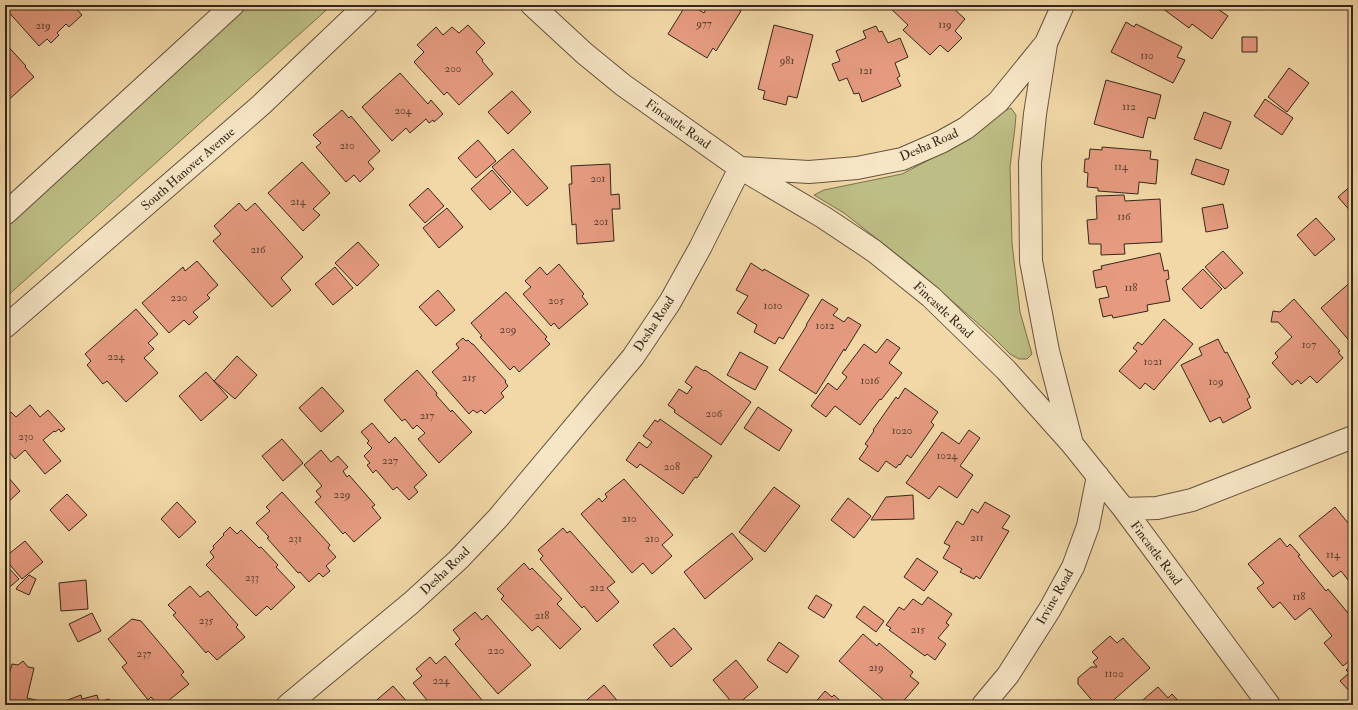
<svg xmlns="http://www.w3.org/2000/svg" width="1358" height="710" font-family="'IM FELL Double Pica',serif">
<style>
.green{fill:#bdbe85;stroke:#787250}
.building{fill:#e69b80;stroke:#34271b}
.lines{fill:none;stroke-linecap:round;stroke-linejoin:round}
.minor-casing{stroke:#64533e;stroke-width:24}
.minor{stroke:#f7e6c6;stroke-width:22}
.labels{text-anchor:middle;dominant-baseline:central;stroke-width:3.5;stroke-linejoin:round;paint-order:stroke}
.number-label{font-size:11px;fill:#604434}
.street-label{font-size:13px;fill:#34271b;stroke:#f7e6c6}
</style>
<rect width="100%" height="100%" fill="#f2d8a7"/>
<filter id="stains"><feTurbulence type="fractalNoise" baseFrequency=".005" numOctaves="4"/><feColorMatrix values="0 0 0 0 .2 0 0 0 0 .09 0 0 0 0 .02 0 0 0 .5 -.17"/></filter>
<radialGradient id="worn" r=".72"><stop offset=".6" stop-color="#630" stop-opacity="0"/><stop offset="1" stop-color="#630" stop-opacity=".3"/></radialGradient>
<path class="green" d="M244,5H332L5,298V219Z
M1011,108L1016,115L1015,127L1010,167L1012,243L1020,312L1032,354L1027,359H1019L1010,354L991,335L918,271L844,213L814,195L824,190L902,174L965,141L1004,111Z"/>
<path class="building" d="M5,5H73L82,15L69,27L66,24L57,33L59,35L51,43L47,39L39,46L5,8Z
M686,5H691L704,13L708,5H731L741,11L716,51L713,48L707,58L668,34Z
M887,5H950L965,19L955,31L962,38L948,52L940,45L930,55L903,30L908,25Z
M1158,5H1212L1228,16L1212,39L1192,24L1189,28Z
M1126,22L1134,27L1136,24L1182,47L1177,57L1185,60L1173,83L1111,52Z
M468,25L485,43L476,52L483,60L482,61L493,74L459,105L447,92L444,95L414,62L424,52L417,45L436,27L443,35L452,27L459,33Z
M774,25L813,35L797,98L788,96L786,105L763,99L765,91L758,89Z
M876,26L879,32L882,31L888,43L900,38L908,57L895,63L900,76L897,78L901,86L862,102L859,93L854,94L847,78L839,81L832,64L840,61L836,51L866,38L863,31Z
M1242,37H1257V52H1242Z
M5,43L26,66L25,67L34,77L5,103Z
M1289,68L1309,83L1287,112L1268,97Z
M400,73L428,104L431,100L443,114L434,122L433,120L429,123L426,119L410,133L406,128L392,141L362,107Z
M1106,80L1161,95L1155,119L1148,117L1143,138L1094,124Z
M512,91L531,112L508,134L488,112Z
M1265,99L1293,118L1282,135L1254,116Z
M342,110L349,118L351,116L380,151L368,162L374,169L360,182L354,175L346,182L316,147L321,143L313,135Z
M1204,112L1231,122L1221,149L1194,139Z
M478,140L496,161L476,178L458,158Z
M1102,147L1151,151L1150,159L1158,160L1156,184L1139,182L1138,194L1098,191V188L1087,187L1088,173L1084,172L1085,159H1089L1090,149L1102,150Z
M513,149L548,188L527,206L492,167Z
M1196,159L1229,170L1224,185L1191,174Z
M302,162L330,193L313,209L320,215L303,231L268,193Z
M610,164L611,195L619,194L620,209H612L614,241L577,244L576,224L572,225L569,184H572L571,166Z
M492,170L511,192L490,210L471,189Z
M1353,184V214L1338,197Z
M428,188L444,206L425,223L409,205Z
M1124,195L1125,201L1160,199L1162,242L1124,244L1125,254L1101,255V244H1089L1087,220L1097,219L1096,196Z
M239,203L246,211L255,203L303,257L281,278L291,290L272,307L213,241L221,234L214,226Z
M1223,204L1228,228L1206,232L1202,208Z
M447,208L463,227L439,248L423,228Z
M1316,218L1335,239L1315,256L1297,235Z
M358,242L379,265L357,286L335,263Z
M1223,251L1243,273L1225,289L1205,267Z
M1160,253L1164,271L1168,270L1169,279L1166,280L1170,301L1147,305L1148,311L1113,318L1112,315L1103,317L1099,299L1109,297L1106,286L1096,288L1093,271L1102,269L1101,266Z
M197,261L218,285L207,295L210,298L193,312L198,317L189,325L184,320L169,333L142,303L183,267L185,271Z
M751,263L763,271L764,269L809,295L783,339L779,337L775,344L754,332L757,325L737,313L748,296L736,290Z
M559,264L584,294L582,296L588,304L559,329L554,323L551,326L523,294L531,287L525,281L540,267L547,275Z
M335,267L353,288L333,305L315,284Z
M1203,269L1222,289L1201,309L1182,289Z
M1353,280V345L1321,308Z
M438,290L455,310L436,326L419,307Z
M506,292L547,337L545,339L550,344L519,372L514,366L510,370L480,337L482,336L471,323Z
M822,299L838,309L833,315L844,322L848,317L861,325L845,351L844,349L816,394L779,370L807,325H806Z
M1294,299L1340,351L1338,352L1343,358L1317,383L1310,376L1301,384L1298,380L1292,385L1272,363L1278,357L1275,353L1292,337L1278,322H1271L1273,311L1280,312Z
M136,309L158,334L148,343L154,349L144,358L158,373L126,402L107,381L103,384L87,365L91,361L85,354Z
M1164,319L1193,344L1154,390L1145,383L1140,389L1119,371L1137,351L1133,348L1138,342L1142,345Z
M463,338L466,341L468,340L472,344H473L506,381L505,382L508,386L501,393L504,397L485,414L481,410L477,413L473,410L469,414L432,372L459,348L456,344Z
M887,339L900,348L889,363L902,373L881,400L880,399L860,425L835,406L826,417L811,406L828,383L837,390L847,377L842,373L864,344L876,353Z
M1218,339L1225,353L1227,352L1250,397L1247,399L1251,408L1223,423L1220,417L1210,422L1181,365L1202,355L1199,348Z
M740,352L768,367L755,390L727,375Z
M237,356L257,375L235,399L214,381Z
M696,366L704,371L705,370L751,402L721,445L674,412L675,410L668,405L679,389L687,394L692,387L685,382Z
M417,370L437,393L436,395L451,412L452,410L472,432L439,463L418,439L425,433L417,425L413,429L405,419L402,421L384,400Z
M206,372L228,397L201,421L179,396Z
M322,387L344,411L321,432L299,408Z
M905,388L938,412L931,422L934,425L911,458L907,455L900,465L899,464L896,468L886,461L878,472L859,459L868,446L865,444L874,431L873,430L896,397L898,399Z
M30,405L40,417L48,410L65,429L61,432L59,429L55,432L54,431L43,440L61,461L45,474L25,450L15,459L5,447V417L11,412L16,417Z
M758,407L792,430L779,451L744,428Z
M660,419L712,456L697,478L695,477L683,494L640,464L637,468L626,460L639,442L647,448L652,442L643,436L655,420L658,422Z
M372,423L389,443L395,437L427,475L414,487L418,492L409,500L397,487L393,490L376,470L373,473L367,465L370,463L364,456L372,448L367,443L369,441L361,432Z
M969,430L980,438L960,466L973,475L957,498L939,486L929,499L906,483L942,432L959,444Z
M282,439L303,463L283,481L262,456Z
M321,450L331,462L338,456L348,467L343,471L347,477L349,475L375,505L372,507L381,518L354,542L345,532L343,534L315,502L321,497L316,491L322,486L304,465Z
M5,471L9,475L8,477L20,491L5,505Z
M624,479L673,535L662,545L672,556L652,574L643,563L632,573L581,514L599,498L602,502L607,497L605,494Z
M774,487L800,506L765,552L739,532Z
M282,492L330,545L328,548L336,557L326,566L330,571L323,577L319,573L309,582L300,572L298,573L267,538L269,537L256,523L270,511L266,507Z
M67,494L87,515L69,531L50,510Z
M913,495L914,519L871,520L886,497Z
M848,498L871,516L854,538L831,520Z
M177,502L196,522L179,538L161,519Z
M985,502L1010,516L1002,528L1009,531L980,579L976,576L974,579L960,572L962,569L943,558L950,546L944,543L957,521L963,525L972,509L978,513Z
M1335,507L1353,529V576L1348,580L1341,571L1333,577L1299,536Z
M230,527L237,534L241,530L259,548L261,547L278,565L276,567L295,587L271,610L267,606L256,616L206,565L214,557L210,552L214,548L213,546L224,535L223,534Z
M563,528L567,533L570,531L615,582L607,588L619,602L597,622L584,606L582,608L540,559L543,556L538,550Z
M732,533L753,559L705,599L684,572Z
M1280,538L1287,547L1290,544L1300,555L1298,556L1326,591L1328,589L1353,619V658L1343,666L1324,643L1332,636L1310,608L1295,620L1280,602L1273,608L1257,588L1264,583L1248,564Z
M25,541L43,562L22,579L5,559V557Z
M917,558L938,572L924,591L904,577Z
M524,563L530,570L532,568L562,599L557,604L581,629L560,649L538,626L532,631L501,599L504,596L497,589Z
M5,564L19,579L5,591Z
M29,575L36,579L29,595L16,589L18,586Z
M86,580L88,609L61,611L59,583Z
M190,586L200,597L208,591L238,625L236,627L245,637L217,660L208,651L206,653L173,615L176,613L168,605Z
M816,595L832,605L824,618L808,608Z
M928,597L952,614L946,623L949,625L938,638L946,644L935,660L927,654L925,656L889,630L891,628L886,625L899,607L904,610L913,599L922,605Z
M864,606L884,621L876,632L856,617Z
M475,612L482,620L487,615L531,665L498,694L455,644L460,639L453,630Z
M92,613L101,631L78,642L69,624Z
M132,619L141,621L184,672L181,675L189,684L163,705H158L151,697L148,700L122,667L127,663L108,639Z
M674,628L692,649L671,667L653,645Z
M863,634L877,646L879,643L913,672L910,676L919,683L900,705H893L887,700L886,702L839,661Z
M1110,636L1117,643L1123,638L1150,668L1108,705H1096L1078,684V678L1091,667H1097L1093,662L1098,658L1092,652Z
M779,642L799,656L787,673L767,660Z
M445,656L482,700L476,705H431L413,683L422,676L416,669L430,657L436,664Z
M736,660L758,687L737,705H734L713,680Z
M23,661L28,667L34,668L27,698L45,702L44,705H5V689L12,664L18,665Z
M1353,664V695L1340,681L1349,673L1346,670Z
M604,685L621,705H581Z
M393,686L410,705H371Z
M1158,687L1168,698L1172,694L1182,705H1137Z
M825,691L832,697L834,695L845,705H813Z
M81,695L82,699L97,695L99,702L109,699L111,705H61L60,703Z"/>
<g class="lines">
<defs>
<path id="minor" d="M532,5L584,53L623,85L740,168L823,217L874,251L931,297L1006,370L1072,444L1124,509L1269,705
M1046,44L1035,114L1030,163L1031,261L1048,351L1071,440
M5,214L233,5
M5,327L261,105L366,5
M1124,509L1157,508L1192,500L1353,437
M288,705L411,603L458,560L498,518L633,357L670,302L700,248L740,168L809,172L857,168L902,159L941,142L966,128L998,102L1046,43L1063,5
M983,705L1008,675L1050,609L1073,567L1088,526L1098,476"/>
</defs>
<use href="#minor" class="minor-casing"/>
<use href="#minor" class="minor"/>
</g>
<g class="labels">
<g class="number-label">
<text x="704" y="23">977</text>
<text x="945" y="24">119</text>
<text x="43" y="25">219</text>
<text x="1147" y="55">110</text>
<text x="787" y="60">981</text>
<text x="453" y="68">200</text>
<text x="866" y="70">121</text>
<text x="1129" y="106">112</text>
<text x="403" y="110">204</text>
<text x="347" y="145">210</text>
<text x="1121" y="166">114</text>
<text x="598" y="178">201</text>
<text x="298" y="201">214</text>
<text x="1124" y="216">116</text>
<text x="601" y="221">201</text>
<text x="258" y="249">216</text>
<text x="1131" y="287">118</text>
<text x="179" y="297">220</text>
<text x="556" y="300">205</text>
<text x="773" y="305">1010</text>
<text x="825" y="325">1012</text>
<text x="508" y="329">209</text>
<text x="1309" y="344">107</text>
<text x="116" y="356">224</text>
<text x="1153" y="361">1021</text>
<text x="469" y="377">215</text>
<text x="870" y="380">1016</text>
<text x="1216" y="381">109</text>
<text x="714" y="413">206</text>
<text x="427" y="415">217</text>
<text x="902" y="430">1020</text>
<text x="26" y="436">230</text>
<text x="947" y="455">1024</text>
<text x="390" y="460">227</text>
<text x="672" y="466">208</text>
<text x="342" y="494">229</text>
<text x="629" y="518">210</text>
<text x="977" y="537">211</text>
<text x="295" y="538">231</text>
<text x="652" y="538">210</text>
<text x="1333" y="554">114</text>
<text x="252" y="577">233</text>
<text x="597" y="587">212</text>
<text x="1299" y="596">118</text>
<text x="542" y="615">218</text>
<text x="206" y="620">235</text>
<text x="918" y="629">215</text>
<text x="496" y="650">220</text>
<text x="144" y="653">237</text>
<text x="876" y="667">219</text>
<text x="1114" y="673">1100</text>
<text x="441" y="680">224</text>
</g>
<g class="street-label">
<text transform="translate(678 124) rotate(35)">Fincastle Road</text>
<text transform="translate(929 145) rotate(-24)">Desha Road</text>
<text transform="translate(188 169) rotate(-41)">South Hanover Avenue</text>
<text transform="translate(943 310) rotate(43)">Fincastle Road</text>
<text transform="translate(654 324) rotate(-57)">Desha Road</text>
<text transform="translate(1156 553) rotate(53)">Fincastle Road</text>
<text transform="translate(445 571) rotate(-44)">Desha Road</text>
<text transform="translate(1055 597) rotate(-60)">Irvine Road</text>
</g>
</g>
<rect width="1358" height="710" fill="none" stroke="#f2d8a7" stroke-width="20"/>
<rect x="6" y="6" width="1346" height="698" fill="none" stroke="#34271b" stroke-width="2"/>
<rect x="10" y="10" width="1338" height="690" fill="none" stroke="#34271b"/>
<rect width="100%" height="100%" filter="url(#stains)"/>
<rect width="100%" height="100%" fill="url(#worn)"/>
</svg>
